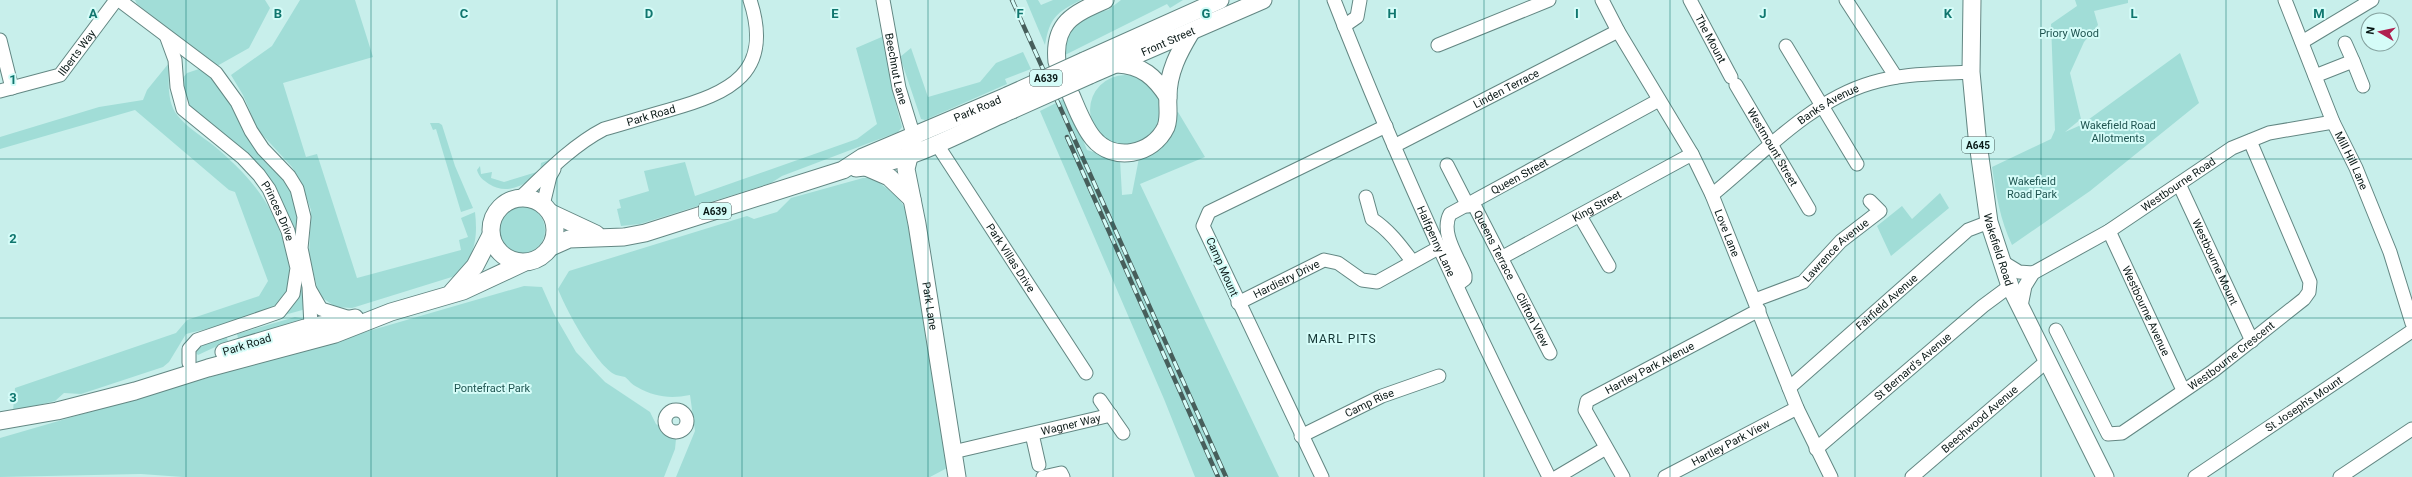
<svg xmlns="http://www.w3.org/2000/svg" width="2412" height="477" font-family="Roboto,sans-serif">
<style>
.green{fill:#a1ddd7}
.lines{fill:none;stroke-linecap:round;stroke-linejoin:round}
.minor-casing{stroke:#638783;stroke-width:15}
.major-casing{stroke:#638783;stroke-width:19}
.minor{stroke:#fff;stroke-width:13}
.major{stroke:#fff;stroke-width:17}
.rail-casing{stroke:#475e5b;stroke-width:4.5}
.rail{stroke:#d5fcf8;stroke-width:3;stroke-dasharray:9;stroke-linecap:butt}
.major-bridge-casing{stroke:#638783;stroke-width:19;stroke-linecap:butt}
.major-bridge{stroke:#fff;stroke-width:17}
.grid{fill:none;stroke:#0f766e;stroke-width:1;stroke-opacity:0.55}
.labels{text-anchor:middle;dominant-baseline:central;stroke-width:4;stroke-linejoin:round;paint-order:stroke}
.shield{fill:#d5fcf8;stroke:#475d5a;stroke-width:1}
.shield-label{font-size:10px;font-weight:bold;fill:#0a1917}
.park-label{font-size:11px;fill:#1f5450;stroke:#d5fcf8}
.street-label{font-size:11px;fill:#0a1917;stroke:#d5fcf8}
.neighbourhood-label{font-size:12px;letter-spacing:1px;fill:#113331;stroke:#d5fcf8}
.grid-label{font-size:13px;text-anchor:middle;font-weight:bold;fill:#0f766e;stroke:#d5fcf8;stroke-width:4;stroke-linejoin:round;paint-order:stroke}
</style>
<rect width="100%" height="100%" fill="#c8efeb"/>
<path class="green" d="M135,0H265L270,8L249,48L217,66L137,4Z
M300,0H355L373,57L283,83L306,157L317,154L357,278L461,250L459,240L468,237L461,218L475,212C478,238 475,258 455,276L352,308L336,307L321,297L318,291L309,255L311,210L301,182L292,167L258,130L243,95L231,75L272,46Z
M1026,0H1038L1041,5L1053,0H1081C1056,13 1050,17 1045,45Z
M1121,0H1183L1170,8L1167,4L1065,55V30L1089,14L1108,10Z
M2075,0H2128V3L2094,11L2098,25L2084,42L2070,73L2081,119L2065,132L2081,125L2180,53L2199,103L2090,191L2012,245C2000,220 1996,194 1992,167L2051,139L2055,130L2051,24L2077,6Z
M884,36L895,101L902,127L898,132L782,176L771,183L640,224L621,226L617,209L621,208L619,200L649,191L644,171L685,162L695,196L857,139L877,124L856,48Z
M911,48L928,97L980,82L996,63L1023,52L1031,69L1005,79L1007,84L925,120L921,119L900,57Z
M169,63C169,80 166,102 178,116C187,127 201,136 213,145C251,177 276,206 287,256C291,272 292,291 278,304C263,317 208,328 186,334L169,362L163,367L81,394L64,393L55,401L13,411L15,388L176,333L187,320L259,296L268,281L235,192L229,190L135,110L0,149V137L99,107L143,100L147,90Z
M199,69L211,75L294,195L298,211L296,238L274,187L187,109L181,80L187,73Z
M1090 110a35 35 0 1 1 70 0a35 35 0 1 1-70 0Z
M1066,98L1087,150L1120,160L1122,195L1132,194L1139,158L1173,114L1178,112L1205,157L1140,184L1279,477H1195L1164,399L1040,111Z
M430,123H439L442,125L455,166L473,208L461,212L436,129L433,130Z
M549,160L552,163C535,177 512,199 489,184C483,180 479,177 477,170L480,166L481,174L492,172L491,178L504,182L540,171L541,163Z
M863,178H873L898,197L905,208L949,467L930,477H676L695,431L690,395C670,399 655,397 637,387C632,385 629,380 625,377C622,376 619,376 616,375C597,367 565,308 558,289L569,271L747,216L754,219L777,212L791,198Z
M1940,193L1949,208L1891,256L1877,226L1902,206L1912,219Z
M497 230a24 24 0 1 1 48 0a24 24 0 1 1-48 0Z
M300,281H302L306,309L277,317Z
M524,286L542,287L554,314L576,352L605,382L650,412L656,424L676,439L675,449L664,477H183L141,474L0,477V438Z
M295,317L306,319V323L260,336L238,338L237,334Z
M226,336L228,341L198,355L196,353L200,345Z"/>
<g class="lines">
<defs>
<g id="minor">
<path d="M119,0L216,73L237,102L251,131L263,149L289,176L297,189L304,217L301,248L309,287L311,326L308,335"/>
<path id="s1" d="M883,0L899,88L914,137"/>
<path id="s2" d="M1334,0C1397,162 1471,321 1549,477"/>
<path id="s3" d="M1602,0L1618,31L1692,154L1712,195L1797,408L1831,477"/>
<path id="s4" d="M1690,0L1731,77"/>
<path d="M1846,0L1896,77"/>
<path id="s5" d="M2285,0L2333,122L2356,168L2390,252L2412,323"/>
<path d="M1344,26L1357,17L1360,0"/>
<path id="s6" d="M167,38L175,60L177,87L183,109L243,158L259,175L269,189L288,231L297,268L293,294L279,312L197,340L189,349V363"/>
<path d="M0,40L12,88"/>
<path d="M2302,42L2372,0"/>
<path d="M1438,45L1549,0"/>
<path d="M1786,46L1857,164"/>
<path d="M2353,61L2363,86"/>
<path d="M2315,76L2353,61L2345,43"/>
<path id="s7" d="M1736,85L1809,209"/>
<path id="s8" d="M0,91L60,75L116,0"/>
<path id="s9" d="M936,143L1086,373"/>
<path id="s10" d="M1394,146L1618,31"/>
<path d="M1447,165L1468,206"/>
<path id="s11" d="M2179,184L2252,341"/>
<path id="s12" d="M1712,195C1760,156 1810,101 1871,83C1902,73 1938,74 1971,72"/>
<path d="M1366,197L1372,219C1389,230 1400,245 1412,261"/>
<path id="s13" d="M520,198C546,173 573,145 604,129C626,123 647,116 669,110C730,93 774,73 750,0"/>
<path id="s14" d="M1473,203L1550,353"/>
<path d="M543,205L550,176L554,169"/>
<path d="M1580,216L1609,266"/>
<path id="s15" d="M2109,231L2183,390"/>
<path id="s16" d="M1501,258L1692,154"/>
<path d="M2001,261L2019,272L2033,273"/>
<path id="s17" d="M1457,285L1465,279V275C1458,257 1440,233 1450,214L1659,100"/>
<path d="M310,290L321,309L350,318"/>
<path id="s18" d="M1755,300L1803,282L1841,241L1880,211L1870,201"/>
<path id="s19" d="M1238,303L1324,260L1338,263L1362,280L1377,282L1440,247"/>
<path id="s20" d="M2021,306L2025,286L2033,273L2109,231L2232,148L2269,133L2333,122"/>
<path id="s21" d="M2056,330L2108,434L2122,433L2213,371L2304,299L2309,292L2310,282L2250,141"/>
<path id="s22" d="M1789,388L1968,230L1989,222"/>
<path d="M1100,400L1123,433"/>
<circle cx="676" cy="421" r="11"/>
<path d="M1032,434L1039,465"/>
<path id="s23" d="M1301,436L1382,396L1439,376"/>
<path id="s24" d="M1816,449L1983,306L2010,286"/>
<path id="s25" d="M953,452L1111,415"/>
<path d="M1043,477L1061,473L1063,477"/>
<path d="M1322,477L1203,226L1209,212L1386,126"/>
<path d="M1557,477L1606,448"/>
<path id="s26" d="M1623,477L1585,410L1587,401L1759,310"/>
<path id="s27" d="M1665,477L1797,408"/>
<path id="s28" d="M1912,477L2047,361"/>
<path id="s29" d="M2195,477L2412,331"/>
<path d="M2340,477L2412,429"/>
</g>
<g id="major">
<path id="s30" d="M1972,0L1971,72L1977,136L1989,222L2010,286L2105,477"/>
<path d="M1084,61L1220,0"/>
<path d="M1057,62C1053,23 1073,14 1105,0"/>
<path d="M1117,64C1142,65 1155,77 1168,97"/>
<path id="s31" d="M1090,75L1263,0"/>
<path d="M1071,95C1077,109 1083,126 1093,138C1113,163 1153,155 1166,127C1170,116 1167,107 1168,97C1168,72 1179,52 1191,32"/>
<path id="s32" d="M914,137L906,169L917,224L957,477"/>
<path d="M866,167L889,177L912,199"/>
<path d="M856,168C907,164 965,130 1012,110"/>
<circle cx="523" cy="230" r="32"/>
<path d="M551,213L596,234"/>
<path id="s33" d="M551,247L569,239L624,237L645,233L843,170L863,157L1007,96"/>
<path d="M452,292L475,266L491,235"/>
<path d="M224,352L305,328L355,318"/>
<path d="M0,421L57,411L135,391L208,368L335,334L391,312L463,291L523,263"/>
</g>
</defs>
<use href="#minor" class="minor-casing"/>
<use href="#major" class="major-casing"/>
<use href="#minor" class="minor"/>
<use href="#major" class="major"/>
<defs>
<path id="rail" d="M1012,0L1226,477
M1067,137L1218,477"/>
</defs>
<use href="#rail" class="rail-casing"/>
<use href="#rail" class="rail"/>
<defs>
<path id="major-bridge" d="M1007,96L1084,61
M1012,110L1090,75"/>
</defs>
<use href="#major-bridge" class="major-bridge-casing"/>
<use href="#major-bridge" class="major-bridge"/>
</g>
<path class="grid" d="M186,0V477M371,0V477M557,0V477M742,0V477M928,0V477M1113,0V477M1299,0V477M1484,0V477M1670,0V477M1855,0V477M2041,0V477M2226,0V477M0,159H2412M0,318H2412"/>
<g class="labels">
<g class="shield">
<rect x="1030" y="70" width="32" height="16" rx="3"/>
<rect x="1962" y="137" width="32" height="16" rx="3"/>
<rect x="699" y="203" width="32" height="16" rx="3"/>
</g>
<g class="shield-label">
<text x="1046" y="78">A639</text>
<text x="1978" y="145">A645</text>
<text x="715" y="211">A639</text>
</g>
<g class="park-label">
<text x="2069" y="33">Priory Wood</text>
<text x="2118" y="125">Wakefield Road<tspan x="2118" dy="13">Allotments</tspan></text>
<text x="2032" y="181">Wakefield<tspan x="2032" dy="13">Road Park</tspan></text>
<text x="492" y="388">Pontefract Park</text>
</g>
<g class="street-label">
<text stroke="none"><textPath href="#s4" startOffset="44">The Mount</textPath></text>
<text stroke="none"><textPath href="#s31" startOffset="85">Front Street</textPath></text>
<text stroke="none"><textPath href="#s8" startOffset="90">Ilberts Way</textPath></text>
<text stroke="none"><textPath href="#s1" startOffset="70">Beechnut Lane</textPath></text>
<text stroke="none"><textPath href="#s10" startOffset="126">Linden Terrace</textPath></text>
<text stroke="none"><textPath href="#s12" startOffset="148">Banks Avenue</textPath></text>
<text stroke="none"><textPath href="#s33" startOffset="452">Park Road</textPath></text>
<text stroke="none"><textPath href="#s13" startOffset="158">Park Road</textPath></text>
<text stroke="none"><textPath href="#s7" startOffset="72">Westmount Street</textPath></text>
<text stroke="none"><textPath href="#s5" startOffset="174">Mill Hill Lane</textPath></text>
<text stroke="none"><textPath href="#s17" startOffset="158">Queen Street</textPath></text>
<text stroke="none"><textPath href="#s20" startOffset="206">Westbourne Road</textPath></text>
<text stroke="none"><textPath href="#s16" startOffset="109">King Street</textPath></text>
<text stroke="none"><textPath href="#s6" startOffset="215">Princes Drive</textPath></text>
<text stroke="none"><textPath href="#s3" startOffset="265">Love Lane</textPath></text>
<text stroke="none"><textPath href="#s2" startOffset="262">Halfpenny Lane</textPath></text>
<text stroke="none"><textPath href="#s14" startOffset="47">Queens Terrace</textPath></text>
<text stroke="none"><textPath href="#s30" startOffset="252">Wakefield Road</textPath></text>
<text stroke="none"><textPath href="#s18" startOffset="97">Lawrence Avenue</textPath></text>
<text stroke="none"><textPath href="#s9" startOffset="137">Park Villas Drive</textPath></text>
<text stroke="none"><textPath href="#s11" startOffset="86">Westbourne Mount</textPath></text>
<text transform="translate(1222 267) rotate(66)">Camp Mount</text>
<text stroke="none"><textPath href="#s19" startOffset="54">Hardistry Drive</textPath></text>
<text stroke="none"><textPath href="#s22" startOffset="130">Fairfield Avenue</textPath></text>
<text stroke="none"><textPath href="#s32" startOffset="172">Park Lane</textPath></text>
<text stroke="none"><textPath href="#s15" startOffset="88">Westbourne Avenue</textPath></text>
<text stroke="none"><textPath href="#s14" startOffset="131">Clifton View</textPath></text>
<text transform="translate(247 345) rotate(-17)">Park Road</text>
<text stroke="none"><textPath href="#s21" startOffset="264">Westbourne Crescent</textPath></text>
<text stroke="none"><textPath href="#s24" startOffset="127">St Bernard's Avenue</textPath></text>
<text stroke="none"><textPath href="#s26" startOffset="157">Hartley Park Avenue</textPath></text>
<text stroke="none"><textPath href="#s23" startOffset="76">Camp Rise</textPath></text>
<text stroke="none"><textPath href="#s29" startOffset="131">St Joseph's Mount</textPath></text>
<text stroke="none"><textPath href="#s28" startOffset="89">Beechwood Avenue</textPath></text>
<text stroke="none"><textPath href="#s25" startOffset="121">Wagner Way</textPath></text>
<text stroke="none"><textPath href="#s27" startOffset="74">Hartley Park View</textPath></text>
</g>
<g class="neighbourhood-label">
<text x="1342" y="339">MARL PITS</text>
</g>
</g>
<g class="grid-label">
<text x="93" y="18">A</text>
<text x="278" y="18">B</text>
<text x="464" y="18">C</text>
<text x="649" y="18">D</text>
<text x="835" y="18">E</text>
<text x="1020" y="18">F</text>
<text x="1206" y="18">G</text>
<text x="1392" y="18">H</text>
<text x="1577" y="18">I</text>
<text x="1763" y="18">J</text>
<text x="1948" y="18">K</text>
<text x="2134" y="18">L</text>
<text x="2319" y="18">M</text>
<text x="13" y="84">1</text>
<text x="13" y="243">2</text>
<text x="13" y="402">3</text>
</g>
<g transform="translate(2380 32) rotate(279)"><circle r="19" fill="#d5fcf8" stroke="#84a19e"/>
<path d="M0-3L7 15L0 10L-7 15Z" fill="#b01e4e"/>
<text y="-6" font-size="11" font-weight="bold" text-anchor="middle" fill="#0a1917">N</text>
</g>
</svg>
